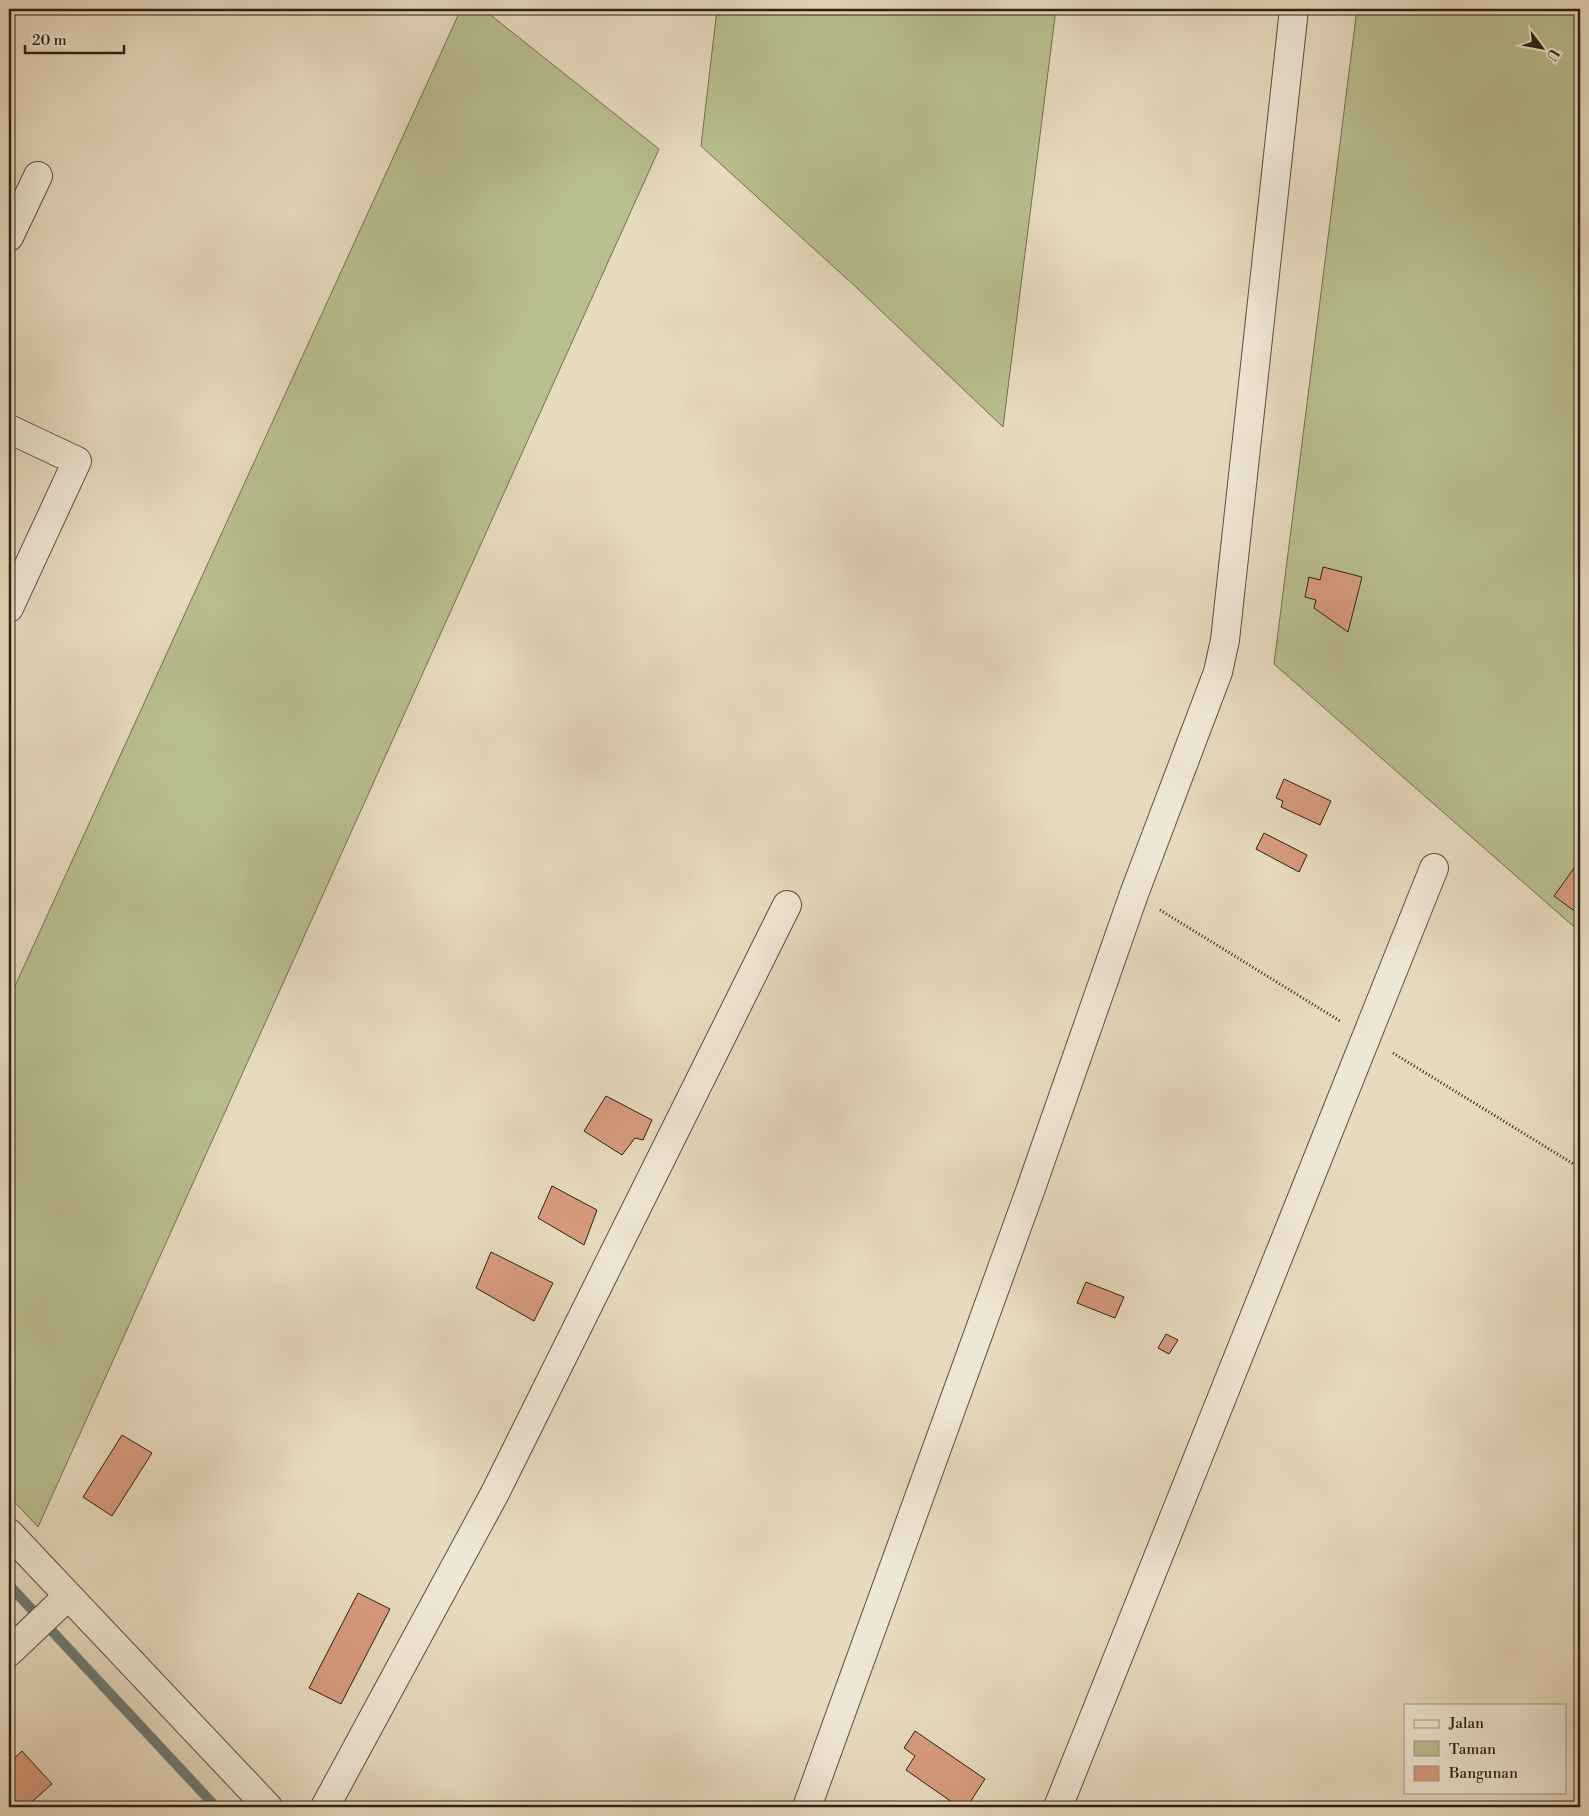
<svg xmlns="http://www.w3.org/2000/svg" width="1589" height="1816" font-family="'Libre Bodoni',serif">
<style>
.green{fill:#b9be8f;stroke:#736f52}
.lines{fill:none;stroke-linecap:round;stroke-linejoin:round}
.stream{stroke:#6d7c76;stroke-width:10}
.building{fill:#d79b7c;stroke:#2d2015}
.minor-casing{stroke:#5c4e3f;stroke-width:30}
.path{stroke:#2d2015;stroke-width:3;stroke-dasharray:1 2.5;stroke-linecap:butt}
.minor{stroke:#efe7d5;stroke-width:28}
</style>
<rect width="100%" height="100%" fill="#e7dabe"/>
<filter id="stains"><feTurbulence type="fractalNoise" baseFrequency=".004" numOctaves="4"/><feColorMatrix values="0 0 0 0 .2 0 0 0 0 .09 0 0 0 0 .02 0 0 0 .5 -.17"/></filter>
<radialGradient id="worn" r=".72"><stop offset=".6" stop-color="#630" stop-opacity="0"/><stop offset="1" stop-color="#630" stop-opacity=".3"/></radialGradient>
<path class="green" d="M461,9H483L659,149L38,1527L9,1496V999Z
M717,9H1056L1003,427L857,288L701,146Z
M1357,9H1580V932L1274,664Z"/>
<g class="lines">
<path class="stream" d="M9,1585L216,1807"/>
</g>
<path class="building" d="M1323,567L1362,577L1348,632L1314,608L1316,600L1305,597L1309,577L1320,580Z
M1284,779L1331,801L1320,825L1281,807L1283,801L1276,798Z
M1264,833L1307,855L1299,872L1256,849Z
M1577,864L1580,866V915L1554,896Z
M606,1096L652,1120L643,1140L635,1138L622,1155L584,1131Z
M552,1186L597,1210L584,1245L538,1218Z
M491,1252L553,1283L534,1321L476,1288Z
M1086,1282L1124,1297L1115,1318L1077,1303Z
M1166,1334L1178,1340L1169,1354L1158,1348Z
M122,1435L152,1453L112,1516L83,1497Z
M358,1593L390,1609L341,1704L309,1688Z
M915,1731L985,1779L967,1807H959L906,1770L915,1756L904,1748Z
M22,1751L52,1784L26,1807H9V1763Z"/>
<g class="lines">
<defs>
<path id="minor" d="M9,237L38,176
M9,429L77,461L9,608
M9,1533L268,1807
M9,1652L68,1596
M325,1807L495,1493L787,905
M807,1807L1030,1191L1134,894L1218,672L1225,640L1294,9
M1058,1807L1434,868"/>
</defs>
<use href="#minor" class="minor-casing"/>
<path class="path" d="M1160,910L1340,1021
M1393,1053L1580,1168"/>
<use href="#minor" class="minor"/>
</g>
<rect width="1589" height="1816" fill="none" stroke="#e7dabe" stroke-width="30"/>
<rect x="10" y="10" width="1569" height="1796" fill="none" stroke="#2d2015" stroke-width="2.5"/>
<rect x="15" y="15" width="1559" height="1786" fill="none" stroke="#2d2015"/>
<rect x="1404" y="1704" width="162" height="90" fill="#efe7d5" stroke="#a19788"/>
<rect x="1414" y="1720" width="25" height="8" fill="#efe7d5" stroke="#a19788"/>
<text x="1449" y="1728" font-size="15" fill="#2d2015">Jalan</text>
<rect x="1414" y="1741" width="25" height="15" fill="#b9be8f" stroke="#a19788"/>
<text x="1449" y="1754" font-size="15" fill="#2d2015">Taman</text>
<rect x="1414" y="1766" width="25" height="15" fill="#d79b7c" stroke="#a19788"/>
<text x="1449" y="1778" font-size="15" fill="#2d2015">Bangunan</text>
<g transform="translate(1542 48) rotate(122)" stroke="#efe7d5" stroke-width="4" paint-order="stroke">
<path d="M0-4L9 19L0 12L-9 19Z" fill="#2d2015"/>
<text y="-8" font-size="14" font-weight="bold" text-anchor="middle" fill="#2d2015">U</text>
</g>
<path d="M25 45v8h99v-8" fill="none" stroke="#2d2015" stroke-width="2.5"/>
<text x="32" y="45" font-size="15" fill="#2d2015" stroke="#efe7d5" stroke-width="4" paint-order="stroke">20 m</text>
<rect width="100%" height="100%" filter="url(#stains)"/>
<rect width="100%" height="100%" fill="url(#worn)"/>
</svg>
